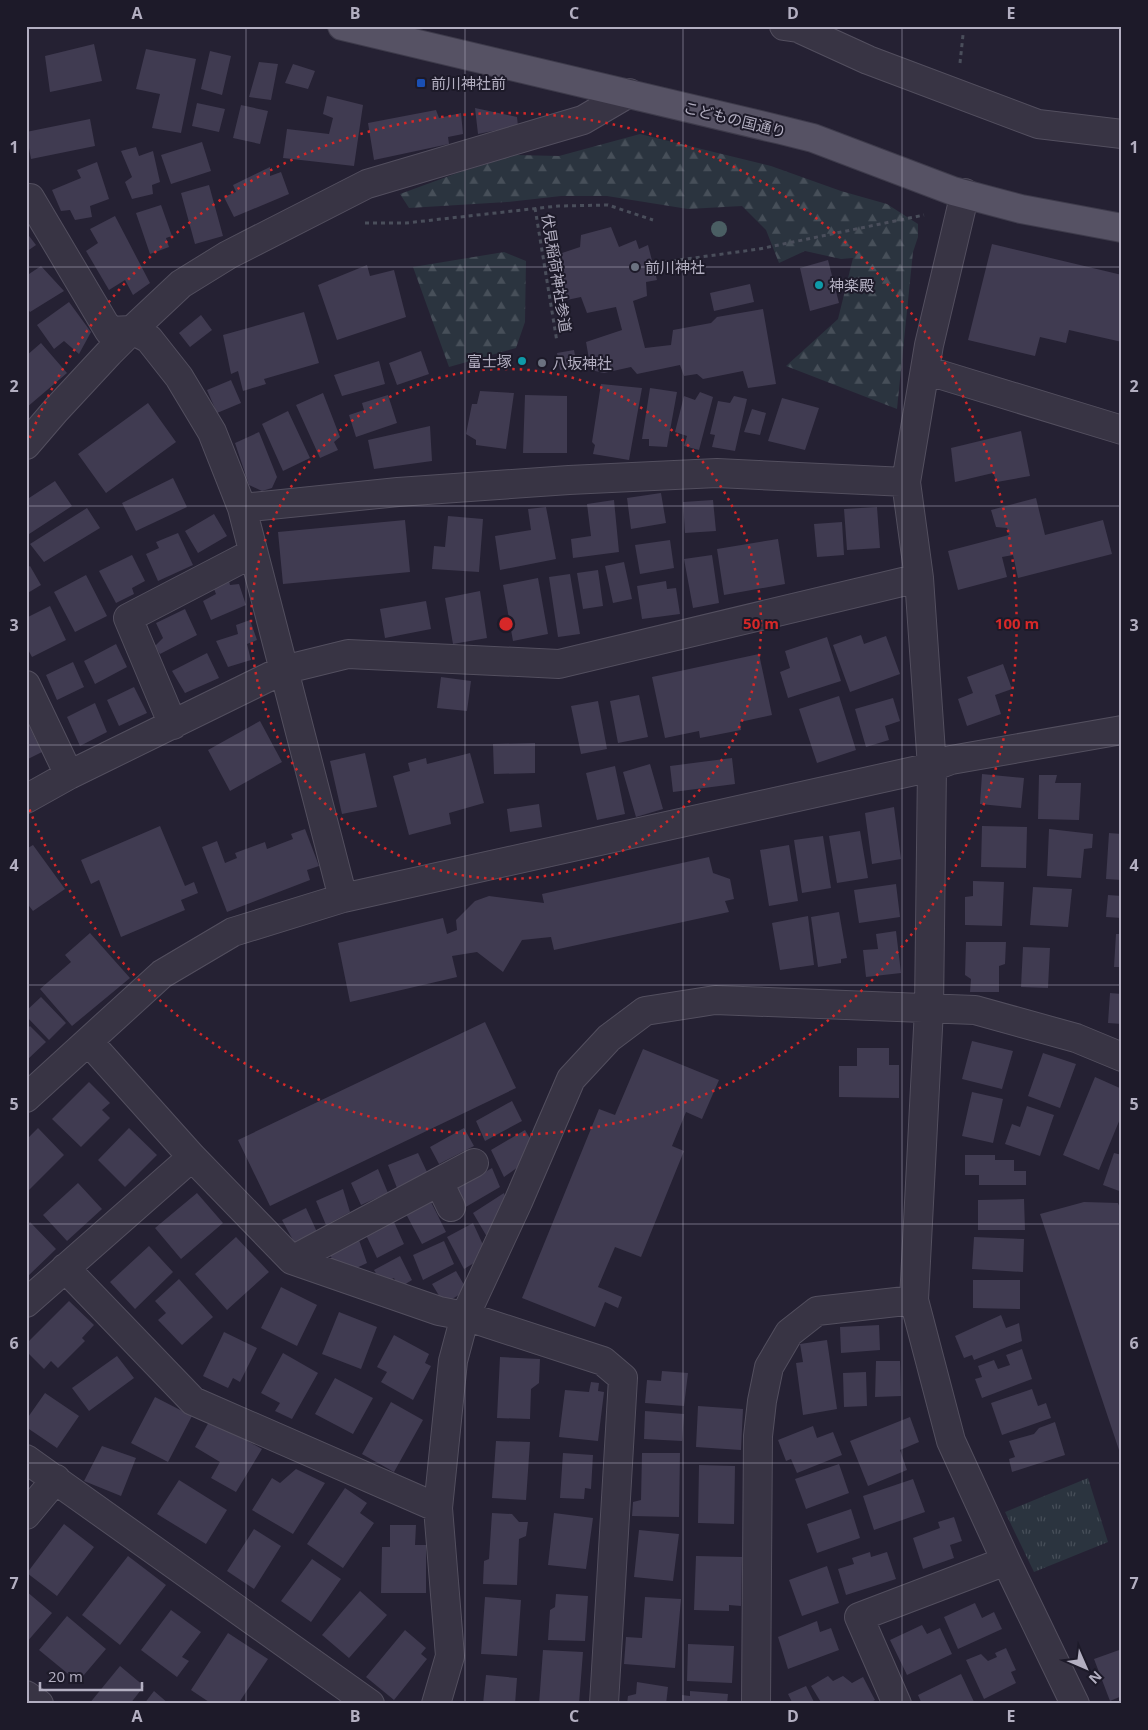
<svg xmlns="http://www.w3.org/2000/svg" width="1148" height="1730" font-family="'Open Sans','Noto Sans JP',sans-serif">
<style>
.forest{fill:url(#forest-firs)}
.park{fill:url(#park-tufts)}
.building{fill:#403b51}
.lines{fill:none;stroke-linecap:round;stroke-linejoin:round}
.minor-casing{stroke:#534f5f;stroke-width:30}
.major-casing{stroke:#3e3b4b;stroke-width:30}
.path{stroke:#4a4e5b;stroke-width:3;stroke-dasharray:4 4;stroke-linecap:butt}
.minor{stroke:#383444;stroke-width:28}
.major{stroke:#565264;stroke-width:28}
.tree{fill:#4a5e63}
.grid{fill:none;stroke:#b3afc1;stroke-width:1;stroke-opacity:0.55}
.ring{fill:none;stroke:#d62828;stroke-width:2.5;stroke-dasharray:2.5 5}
.transit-dot{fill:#1a4fb4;stroke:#1d1a29;stroke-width:2}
.worship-dot{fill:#6b7280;stroke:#1d1a29;stroke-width:2}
.culture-dot{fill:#0f9aa8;stroke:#1d1a29;stroke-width:2}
.labels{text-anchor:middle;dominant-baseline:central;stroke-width:4;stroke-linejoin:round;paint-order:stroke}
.poi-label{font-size:15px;fill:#b3afc1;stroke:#1d1a29;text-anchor:start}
.street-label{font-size:15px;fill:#b3afc1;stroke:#1d1a29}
.centre{fill:#d62828;stroke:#1d1a29;stroke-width:2.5}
.ring-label{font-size:15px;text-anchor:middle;font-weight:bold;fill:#d62828;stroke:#1d1a29;stroke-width:4;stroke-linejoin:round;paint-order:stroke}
.neatline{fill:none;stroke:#b3afc1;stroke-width:2}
.grid-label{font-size:16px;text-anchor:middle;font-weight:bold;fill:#b3afc1}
</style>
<defs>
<pattern id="forest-firs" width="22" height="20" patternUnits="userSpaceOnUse" patternTransform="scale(1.25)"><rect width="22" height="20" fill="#2b343f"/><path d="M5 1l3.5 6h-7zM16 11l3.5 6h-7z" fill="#474f59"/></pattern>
<pattern id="park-tufts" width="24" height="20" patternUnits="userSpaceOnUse" patternTransform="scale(1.25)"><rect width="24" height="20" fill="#2b343f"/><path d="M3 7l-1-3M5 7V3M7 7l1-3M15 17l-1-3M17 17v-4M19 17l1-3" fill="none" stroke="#474f59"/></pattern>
</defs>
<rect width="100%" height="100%" fill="#252133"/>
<path class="forest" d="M640,134L771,166L841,191L887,204L918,224V237L913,252L897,409L786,366L838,319L853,258L841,259L805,251L779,263L766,230L742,206L688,209L607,196H561L507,202L409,208L400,194L457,173L516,155L559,156Z
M504,252L526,261L525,322L516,348L449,367L413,267Z"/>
<path class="park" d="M1088,1478L1108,1542L1034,1572L1005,1512Z"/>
<path class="building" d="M94,44L102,81L50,92L45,56Z
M146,49L196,59L181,133L152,128L160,94L136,89Z
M210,51L231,56L222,95L201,89Z
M259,62L278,64L271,100L249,97Z
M293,64L315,71L308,89L285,83Z
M327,96L363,105L354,166L283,158L287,129L329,134L333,118L323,114Z
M197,103L225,109L219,132L192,126Z
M241,105L268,111L260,144L233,138Z
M475,108L517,117L518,126L478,134Z
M436,110L439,118L461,113L463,134L448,137L449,144L374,160L368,123Z
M90,119L95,146L31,159L26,132Z
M202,142L211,171L171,184L161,155Z
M136,147L139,156L153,151L160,182L152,185L153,194L132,199L125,182L132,177L121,151Z
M97,162L109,199L90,206L92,217L75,220L70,210L61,211L52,190L81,178L77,170Z
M270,167V176L281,172L289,194L234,217L224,197L236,192L233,185Z
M209,185L223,236L195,244L181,193Z
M161,205L172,236L166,238L169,247L150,254L136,213Z
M115,216L150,283L133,295L125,280L109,290L86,251L98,243L90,229Z
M611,227L619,247L636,240L639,249L648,245L657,280L646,282L647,296L633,301L645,348L671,345L673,330L711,323L717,317L763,309L776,384L748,388L743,371L703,379L697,374L684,376L680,365L637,374L631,367L604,373L591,370L586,342L622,330L616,307L587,313L581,297L562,301L556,255L580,247L581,235Z
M26,232L36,245L26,252Z
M992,244L1122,275V342L1069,330L1066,343L1040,337L1035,356L968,340Z
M828,260L839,303L810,311L800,268Z
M367,265L370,276L394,270L406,317L337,340L318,285Z
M41,266L64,291L30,312L26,307V276Z
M750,284L754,302L714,311L710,293Z
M69,302L91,332L79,354L64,341L54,349L37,325Z
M304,312L319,363L264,379L266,384L243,391L238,371L231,374L223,335Z
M201,315L212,330L190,347L179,333Z
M41,343L67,373L26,408V356Z
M574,350L577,367L560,370L557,353Z
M421,351L429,374L397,385L389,363Z
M379,361L385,384L342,396L334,375Z
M231,380L241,403L217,413L207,390Z
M601,384L642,388L629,460L593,454L595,445L592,442Z
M650,388L677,392L667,447L649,446V439H642Z
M480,391L514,393L506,449L476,445V440L466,434L472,404H477Z
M700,392L713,397L699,450L684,446L687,436L675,432L684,396L695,400Z
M323,393L340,437L334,442L338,450L320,458L296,405Z
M388,395L397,423L356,437L349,415L364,410L362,403Z
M525,395L567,396V453H523Z
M734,396L747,399L735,451L712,447L715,435L710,434L718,401L730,403Z
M782,398L819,408L805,450L768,441Z
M148,403L176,442L106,493L78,454Z
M752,409L766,413L760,435L744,432Z
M288,411L310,458L283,471L262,424Z
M430,426L432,461L374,469L368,440Z
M1021,431L1030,476L997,482L993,473L955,482L951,448Z
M259,432L277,477L272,488L262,491L249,485L235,443Z
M173,478L187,507L136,531L122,503Z
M55,481L72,506L26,536V500Z
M661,493L666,523L631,529L627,498Z
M1036,498L1045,535L1103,520L1112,554L1018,578L1013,555L1002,557L1007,577L958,590L948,551L1009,535L1007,528L996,527L991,510Z
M614,500L619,552L573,558L571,539L591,536L587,504Z
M713,500L716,531L685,533L683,502Z
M546,507L556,559L500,570L495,536L531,530L528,509Z
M877,507L880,548L847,550L844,509Z
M87,508L100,528L44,562L30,544Z
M214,514L227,536L198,553L185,531Z
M448,516L483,519L479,572L432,569L434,546L445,547Z
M405,520L410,572L283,584L278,532Z
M842,522L844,555L817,557L814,524Z
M178,533L193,565L158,581L146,554L159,548L156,542Z
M778,539L785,584L724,595L717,549Z
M670,540L674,568L640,574L635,545Z
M132,555L145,581L132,588L134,594L116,603L99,571Z
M712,555L719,603L693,608L684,559Z
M624,562L632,599L613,603L605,566Z
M30,566L41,585L26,594V568Z
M598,570L603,606L583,609L577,573Z
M570,574L580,634L558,637L549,577Z
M86,575L107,616L75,632L54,592Z
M538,578L548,634L513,641L503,585Z
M229,581L230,585L239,584L246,605L211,620L203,601L216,594L214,589Z
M666,581L667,589L676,588L680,614L642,619L637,586Z
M480,591L487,638L453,644L445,598Z
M426,601L431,629L385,638L380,609Z
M50,606L66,640L32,657L26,646V618Z
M185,609L197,635L160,654L155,646L163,638L156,623Z
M250,620L257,640L247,644L251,660L228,667L216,641L238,634L236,625Z
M861,635L864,644L886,636L900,674L850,692L833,645Z
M827,637L841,681L788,698L780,672L790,668L785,651Z
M116,644L127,667L95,684L84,661Z
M207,653L219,678L185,693L172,671Z
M759,654L772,715L740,722L741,730L700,738L699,731L665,738L652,677Z
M73,662L84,687L57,700L46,675Z
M1003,664L1012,689L995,695L1001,714L967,726L958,699L973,693L967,677Z
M441,677L471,681L467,711L437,708Z
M134,687L147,713L119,726L107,700Z
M639,695L648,737L618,743L610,701Z
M839,696L856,750L817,763L799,709Z
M893,698L900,721L885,726L889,740L866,747L855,709Z
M598,701L607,749L581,754L571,706Z
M95,703L107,732L80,746L67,717Z
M26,720L42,752L26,760Z
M260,721L282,762L230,791L208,750Z
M535,743V773L494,774L493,744Z
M365,753L377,807L342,814L330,761Z
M470,753L484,803L449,813L451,824L409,835L393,776L410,771L408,763L426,758L427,764Z
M732,758L735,784L673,792L670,766Z
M650,764L663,809L636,817L623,772Z
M615,766L625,814L597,820L586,773Z
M982,774L1024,778L1021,808L980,804Z
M1039,775H1057L1055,783H1081L1079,820L1038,819Z
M539,804L542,827L510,832L507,809Z
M894,807L901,859L872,864L865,813Z
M160,826L185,886L194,882L198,893L181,900L185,910L121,937L99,880L91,884L81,860Z
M982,826L1027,827L1026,868L981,867Z
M305,829L319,866L307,870L310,880L227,912L202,847L217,841L225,863L237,858L235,853L265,842L267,849L293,839L291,834Z
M1049,829L1093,834L1092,848L1084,849L1081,878L1047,876Z
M860,831L868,878L837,883L829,836Z
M1109,833L1122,834V880L1106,879Z
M823,836L831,888L802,893L794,840Z
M33,845L65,889L33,911L26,902V849Z
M789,845L798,901L769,906L760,850Z
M709,857L713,873L730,879L734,899L725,901L729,912L554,950L551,937L522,940L503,972L477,952L452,956L457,977L350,1002L338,943L443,918L447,934L457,930L456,920L475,901L489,896L544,903L542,894Z
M973,881L1004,882L1002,926L965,925V897L973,896Z
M896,884L900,917L859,923L854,890Z
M1033,887L1072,889L1068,927L1030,925Z
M1108,895L1122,896V918L1106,917Z
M839,912L847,958L841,959V963L818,967L811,917Z
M808,916L814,965L780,970L772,923Z
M896,931L901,973L866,977L863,950L878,949L876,934Z
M90,933L130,978L72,1026L40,989L71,962L65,955Z
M1116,934H1122V967H1114Z
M966,942H1006L1005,964L999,966V992H970L971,979L965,975Z
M1023,947L1050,948L1048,988L1021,987Z
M1110,993L1122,994V1024L1108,1023Z
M41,997L66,1023L49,1040L26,1016V1011Z
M485,1022L516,1088L270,1206L238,1140Z
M30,1026L46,1042L27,1060L26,1030Z
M972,1041L1013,1051L1002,1089L962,1079Z
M857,1048H889V1065H899V1098L839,1097V1066H857Z
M643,1049L719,1080L702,1119L686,1112L672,1146L684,1151L641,1257L615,1247L598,1287L622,1297L618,1308L605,1302L595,1327L522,1298L599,1109L615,1115Z
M1043,1053L1076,1064L1060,1108L1028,1096Z
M1095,1077L1122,1089V1114L1099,1170L1063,1155Z
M89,1082L110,1103L102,1110L110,1118L81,1147L52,1119Z
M972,1092L1003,1099L993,1143L962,1136Z
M512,1101L522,1121L485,1141L476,1121Z
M1027,1106L1054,1115L1040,1156L1005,1144L1012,1124L1020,1127Z
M38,1128L64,1155L26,1193V1140Z
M129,1128L157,1155L125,1187L98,1160Z
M464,1128L474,1146L439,1164L430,1147Z
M525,1130L534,1145L518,1167L504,1177L491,1150Z
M418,1153L427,1172L397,1188L388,1165Z
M1114,1153L1122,1155V1192L1103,1185Z
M965,1155H995V1160H1014V1171H1026V1185H979V1175H965Z
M492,1168L500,1187L464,1208L455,1189Z
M378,1169L388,1193L361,1205L351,1183Z
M78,1183L102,1209L67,1241L43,1215Z
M343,1189L350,1212L326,1225L316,1201Z
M197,1193L223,1223L181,1259L155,1228Z
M504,1193L508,1206L490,1242L473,1213Z
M1024,1199L1025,1230H978V1200Z
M431,1202L446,1232L422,1244L406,1214Z
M1084,1202L1118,1203L1122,1213L1121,1456L1040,1214Z
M306,1208L317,1232L294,1242L282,1220Z
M30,1222L56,1249L26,1278V1225Z
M394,1222L404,1244L377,1258L366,1235Z
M473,1223L484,1247L479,1260L464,1269L447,1237Z
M236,1237L269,1272L227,1310L195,1274Z
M974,1237L1024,1239L1023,1272L972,1269Z
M359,1240L367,1263L348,1272L337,1268L330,1255Z
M444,1241L454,1264L423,1280L413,1255Z
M149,1246L173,1272L135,1309L110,1282Z
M400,1256L412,1280L399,1288L394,1278L382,1284L374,1270Z
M456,1271L467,1290L444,1304L432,1284Z
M179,1279L213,1317L182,1345L158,1320L166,1313L155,1301Z
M973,1280H1020V1309L973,1308Z
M281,1287L317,1305L297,1346L261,1328Z
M69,1301L94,1325L82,1338L85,1341L58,1368L51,1361L44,1369L26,1351V1344Z
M339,1312L377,1327L361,1369L322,1354Z
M1001,1315L1006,1328L1019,1323L1022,1341L974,1360L972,1355L964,1358L955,1336Z
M879,1325L880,1350L841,1353L840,1327Z
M224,1332L257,1348L240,1382L233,1378L228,1388L203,1376Z
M394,1335L429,1354L425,1363L431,1366L413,1400L381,1382L387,1372L377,1367Z
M827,1340L837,1409L803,1415L796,1363L803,1362L800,1344Z
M1022,1349L1032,1379L982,1398L975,1379L982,1377L978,1366L994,1360L998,1369L1010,1365L1006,1355Z
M283,1353L318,1373L292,1419L275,1411L280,1403L261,1393Z
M117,1356L134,1378L89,1411L72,1388Z
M500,1357L540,1359L539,1383L531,1389L530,1419L497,1418Z
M876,1361H900L901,1396L875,1397Z
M662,1371L688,1373L684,1406L645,1403L647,1380L661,1381Z
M866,1372L867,1406L844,1407L843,1373Z
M335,1378L373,1398L353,1434L315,1414Z
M591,1382L599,1383L598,1391L604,1392L598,1441L559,1437L565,1390L589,1392Z
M1032,1389L1038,1406L1046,1403L1051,1418L1002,1435L991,1403Z
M45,1393L79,1416L57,1448L26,1427V1420Z
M155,1397L192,1416L168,1462L131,1443Z
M391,1402L423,1420L394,1472L362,1454Z
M698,1406L743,1409L741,1450L696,1447Z
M645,1411L684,1414L682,1441L644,1439Z
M910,1417L919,1442L900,1450L907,1470L868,1486L850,1441Z
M210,1420L262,1449L236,1492L211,1478L220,1462L195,1447Z
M1055,1422L1065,1455L1012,1472L1009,1459L1015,1457L1009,1441L1034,1434L1039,1428Z
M813,1426L817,1438L833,1432L842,1455L797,1473L791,1459L786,1461L778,1440Z
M496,1441L530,1442L526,1500L492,1498Z
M102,1446L136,1458L121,1496L84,1481Z
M563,1453L593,1455L591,1489L585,1488L584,1499L560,1498Z
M642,1453H680L679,1517L632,1516L633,1502L641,1500Z
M839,1464L849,1493L806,1509L795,1479Z
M699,1465L735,1466L734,1524L698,1523Z
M296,1469L325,1483L293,1534L252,1510L272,1478L280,1483Z
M913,1479L925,1512L874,1530L863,1496Z
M179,1480L227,1510L206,1544L157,1514Z
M345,1488L367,1503L360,1513L374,1523L343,1568L307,1544Z
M851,1509L860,1538L817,1553L807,1524Z
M492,1513L512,1514L519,1522H528L526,1536L519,1539L517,1585L483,1584L484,1561L489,1559Z
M554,1513L593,1518L586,1569L548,1565Z
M954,1517L962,1541L950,1545L954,1558L923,1569L913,1538L940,1528L938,1522Z
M64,1524L94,1547L57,1596L27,1573Z
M390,1525H416L415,1545H426V1593H381L382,1547H390Z
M254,1529L281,1546L254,1589L227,1571Z
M639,1530L679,1534L673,1581L634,1577Z
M870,1552L871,1557L887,1552L896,1579L846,1595L838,1569L854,1564L852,1558Z
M128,1556L166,1585L120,1645L82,1615Z
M696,1556L742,1557L741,1606L729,1605V1611L694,1610Z
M312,1559L341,1579L311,1622L281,1601Z
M827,1566L839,1603L802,1616L789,1580Z
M26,1591L52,1613L26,1643Z
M360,1591L387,1615L349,1658L322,1635Z
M556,1594L588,1596L585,1641L548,1640L550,1610L555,1607Z
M485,1597L521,1600L517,1656L481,1654Z
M645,1597L681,1599L675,1668L624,1664L626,1637L642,1638Z
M975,1603L982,1618L994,1612L1002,1629L958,1649L944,1617Z
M171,1610L201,1632L182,1657L189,1661L177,1677L141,1650Z
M67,1616L106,1649L78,1682L39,1650Z
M817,1621L820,1632L831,1628L839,1650L788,1669L778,1637Z
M922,1625L927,1634L940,1628L952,1654L907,1675L890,1640Z
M405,1630L426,1648L421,1654L427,1659L394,1700L366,1677Z
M228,1633L268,1659L238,1704H212L191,1690Z
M688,1644L734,1646L732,1683L687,1681Z
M1006,1648L1016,1670L1011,1672L1016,1683L984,1699L966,1660L981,1654L988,1661L997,1657L995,1653Z
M1122,1649V1696L1110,1701L1094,1659Z
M543,1650L583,1652L579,1704H539Z
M120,1666L144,1686L130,1704H89Z
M961,1674L975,1704H922L918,1695Z
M486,1675L517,1678L515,1704H483Z
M828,1676L833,1681L843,1676L852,1683L863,1677L875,1700L868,1704H822L811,1686Z
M637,1682L668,1687L666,1704H627L628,1696L636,1694Z
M806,1686L815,1704H793L788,1694Z
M154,1691L169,1704H144Z
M690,1691L728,1694L727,1704H682V1695L690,1696Z"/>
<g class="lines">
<defs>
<path id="minor" d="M784,26L798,28L868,60L1038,124L1122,134
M965,193L929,345L906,482L919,578L932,767L929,1009L914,1300L951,1441L1006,1561L1075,1704
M26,200L30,198L109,331L132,330L149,339L179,377L212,432L242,508L343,898
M925,370L1122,430
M26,445L56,410L109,353L132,330L181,284L228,255L367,184L583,120L629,93
M242,508L398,492L569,480L717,473L906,482
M26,685L69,775
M173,725L128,618L253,553
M26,799L69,775L283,670L348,654L559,664L919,578
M89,1042L192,1157L292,1260L439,1311L465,1316L603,1361L623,1378L604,1704
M26,1098L162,974L233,932L343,898L932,767L951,760L1122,730
M439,1182L451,1207
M292,1260L474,1163
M65,1268L193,1401L438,1508
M26,1303L192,1157
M26,1459L370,1704
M26,1515L56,1479
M26,1695L39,1704
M436,1704L450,1656L438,1508L453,1361L465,1316L518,1202L571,1079L609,1038L645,1011L715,1000L975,1010L1076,1038L1122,1057
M756,1704L758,1436L762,1401L769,1367L789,1333L817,1311L914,1300
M897,1704L859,1617L1006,1561"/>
<path id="major" d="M342,26L781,130L813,138L953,191L1021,209L1122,228"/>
</defs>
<use href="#minor" class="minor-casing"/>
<use href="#major" class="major-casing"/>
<path class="path" d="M960,63L963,35
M535,208L557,342
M365,223H406L558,206L608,205L653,220
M664,262L759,249L924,215"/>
<use href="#minor" class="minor"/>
<use href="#major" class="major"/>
</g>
<circle class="tree" cx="719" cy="229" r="8"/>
<path class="grid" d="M246,26V1704M465,26V1704M683,26V1704M902,26V1704M26,267H1122M26,506H1122M26,745H1122M26,985H1122M26,1224H1122M26,1463H1122"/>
<g class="ring">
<circle cx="506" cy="624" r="255"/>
<path d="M27 445A511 511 0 1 1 27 803"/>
</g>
<rect class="transit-dot" x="416" y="78" width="10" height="10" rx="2.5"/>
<g class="worship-dot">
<circle cx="635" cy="267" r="5"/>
<circle cx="542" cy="363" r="5"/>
</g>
<g class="culture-dot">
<circle cx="819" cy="285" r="5"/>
<circle cx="522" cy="361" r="5"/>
</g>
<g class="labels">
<g class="poi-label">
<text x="431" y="83">前川神社前</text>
<text x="645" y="267">前川神社</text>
<text x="829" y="285">神楽殿</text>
<text x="512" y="361" text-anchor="end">富士塚</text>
<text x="552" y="363">八坂神社</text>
</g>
<g class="street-label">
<text transform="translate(735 119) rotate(14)">こどもの国通り</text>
<text transform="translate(557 273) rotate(81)">伏見稲荷神社参道</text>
</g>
</g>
<circle cx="506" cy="624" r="8" class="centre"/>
<g class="ring-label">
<text x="761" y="629">50 m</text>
<text x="1017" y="629">100 m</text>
</g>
<rect width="1148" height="1730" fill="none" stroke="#1d1a29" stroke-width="55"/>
<g transform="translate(1086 1668) rotate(135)" stroke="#1d1a29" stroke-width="4" paint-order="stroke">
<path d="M0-4L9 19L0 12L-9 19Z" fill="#b3afc1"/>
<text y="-8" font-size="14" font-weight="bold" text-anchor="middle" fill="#b3afc1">N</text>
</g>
<path d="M40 1682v8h102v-8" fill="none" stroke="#b3afc1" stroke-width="2.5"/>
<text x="48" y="1682" font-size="15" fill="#b3afc1" stroke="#1d1a29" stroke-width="4" paint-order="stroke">20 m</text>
<rect x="28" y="28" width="1092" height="1674" class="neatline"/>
<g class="grid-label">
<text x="137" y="19">A</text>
<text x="355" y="19">B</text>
<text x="574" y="19">C</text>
<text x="793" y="19">D</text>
<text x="1011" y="19">E</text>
<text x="14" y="153">1</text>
<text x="1134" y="153">1</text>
<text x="14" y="392">2</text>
<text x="1134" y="392">2</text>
<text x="14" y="631">3</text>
<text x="1134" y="631">3</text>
<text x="14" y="871">4</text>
<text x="1134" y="871">4</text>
<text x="14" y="1110">5</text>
<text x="1134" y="1110">5</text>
<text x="14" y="1349">6</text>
<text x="1134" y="1349">6</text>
<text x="14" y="1589">7</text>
<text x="1134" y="1589">7</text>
<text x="137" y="1722">A</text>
<text x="355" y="1722">B</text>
<text x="574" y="1722">C</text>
<text x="793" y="1722">D</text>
<text x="1011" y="1722">E</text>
</g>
</svg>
